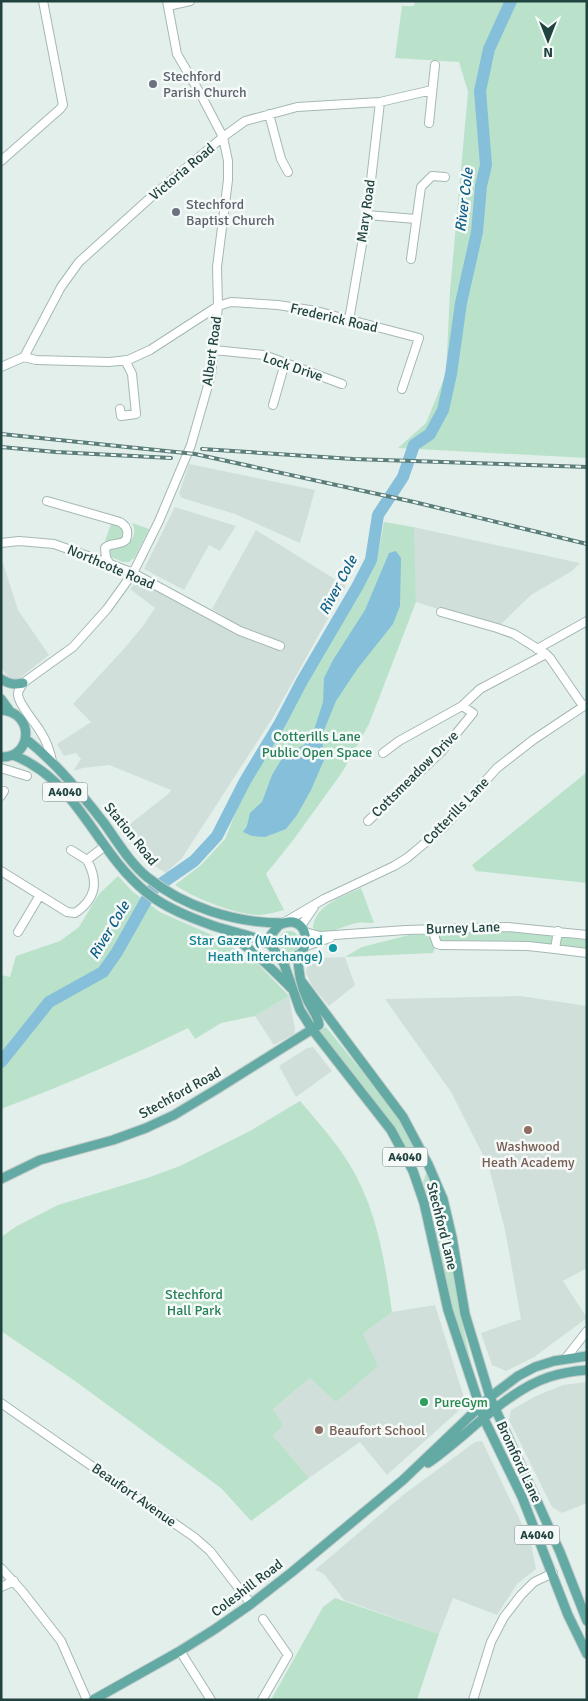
<svg xmlns="http://www.w3.org/2000/svg" width="588" height="1701" font-family="Signika,sans-serif">
<style>
.built{fill:#d1dfdb}
.green{fill:#bae2cb}
.water{fill:#85bfda}
.lines{fill:none;stroke-linecap:round;stroke-linejoin:round}
.river{stroke:#85bfda;stroke-width:12}
.minor-casing{stroke:#a5b8b4;stroke-width:10}
.major-casing{stroke:#c1cac9;stroke-width:11}
.minor{stroke:#fff;stroke-width:8}
.major{stroke:#62aaa3;stroke-width:9}
.rail-casing{stroke:#5b7e7a;stroke-width:4}
.rail{stroke:#f5faf8;stroke-width:2;stroke-dasharray:5.5;stroke-linecap:butt}
.worship-dot{fill:#6b7280;stroke:#f5faf8;stroke-width:2}
.culture-dot{fill:#0f9aa8;stroke:#f5faf8;stroke-width:2}
.education-dot{fill:#8d6e63;stroke:#f5faf8;stroke-width:2}
.leisure-dot{fill:#2e9e5b;stroke:#f5faf8;stroke-width:2}
.labels{text-anchor:middle;dominant-baseline:central;stroke-width:5;stroke-linejoin:round;paint-order:stroke}
.shield{fill:#f5faf8;stroke:#607a76;stroke-width:1}
.shield-label{font-size:12px;font-weight:bold;fill:#20433f}
.worship-label{font-size:14px;fill:#5b616d;stroke:#f5faf8;text-anchor:start}
.street-label{font-size:14px;fill:#20433f;stroke:#f5faf8}
.park-label{font-size:14px;fill:#257f57;stroke:#f5faf8}
.culture-label{font-size:14px;fill:#0d838f;stroke:#f5faf8;text-anchor:end}
.education-label{font-size:14px;fill:#785e54;stroke:#f5faf8}
.leisure-label{font-size:14px;fill:#27864d;stroke:#f5faf8;text-anchor:start}
.water-label{font-size:15px;font-style:italic;fill:#126087;stroke:#f5faf8}
</style>
<rect width="100%" height="100%" fill="#e3efeb"/>
<path class="built" d="M189,464L315,490L300,543L235,514L182,498L179,494Z
M175,507L236,526L220,551L209,545L184,590L144,569Z
M413,527L580,563L572,571L531,595L497,628L416,602Z
M256,530L346,586L272,719L182,858L166,873L148,862L120,832L168,794L171,790L109,765L83,768L73,771L81,759L76,753L64,756L57,744L91,722L73,704L122,651L143,626L155,608L130,589L137,581L239,636L244,629L212,609Z
M1,557L18,610L49,655L16,681L11,680L1,668Z
M345,957L355,985L329,1006L312,986L306,973L308,961L318,958Z
M289,996L295,1029L294,1034L274,1045L255,1016Z
M521,996L587,1006V1268L563,1281L587,1318L534,1357L506,1371L492,1365L481,1333L521,1319L505,1230L489,1167L451,1092L385,999Z
M313,1047L332,1071L296,1097L279,1066L307,1048Z
M435,1305L466,1404L387,1475L360,1442L309,1478L273,1435V1409L310,1378L336,1401L363,1334L392,1312Z
M587,1382V1503L562,1513L552,1507L509,1420L511,1410L536,1396L563,1385Z
M482,1441L531,1543L536,1569L517,1584L497,1615L453,1598L439,1634L344,1600L324,1574L315,1570L403,1495L475,1442Z"/>
<path class="green" d="M415,1H587V458L398,448L426,423L446,374L450,291L468,92L459,62L395,58L402,6H414Z
M384,522L413,527L414,528L416,602L369,724L343,771L294,839L266,874L284,910C277,912 268,914 261,915C236,915 196,899 175,885L201,865L225,839L243,794L257,767L290,716L318,661L364,582L379,549Z
M132,523L149,529L135,557L129,562H123L111,557L109,552L112,548C126,546 140,539 132,523Z
M111,524L119,525L125,530L123,538L119,540L105,541Z
M587,772V883L476,871L472,865Z
M118,876L133,892L160,912L214,936L256,962L289,996L255,1016L221,1023L195,1039L188,1028C127,1058 65,1085 1,1109V975L10,977L16,956L60,941L79,927L99,894Z
M361,888L374,923C368,923 362,922 357,923C344,925 325,938 313,928C314,905 344,896 361,888Z
M466,931L521,932L587,940V949L542,943H447L437,940L433,953L345,957L362,947L409,935Z
M278 942a11 11 0 1 1 22 0a11 11 0 1 1-22 0Z
M326,1027L400,1118L419,1152L410,1157L320,1031Z
M300,1101C318,1122 336,1142 350,1165C377,1210 385,1261 392,1312L363,1334L378,1366L336,1402L310,1378L273,1409L283,1425L273,1435L309,1478L251,1521L221,1488L75,1381L1,1331V1237L17,1226L58,1205L147,1178L180,1166L250,1131Z
M426,1174H428C445,1207 448,1244 454,1279C459,1307 465,1335 471,1363L468,1364L453,1315L445,1280L436,1234L423,1182Z
M335,1598L439,1634L417,1700H271L323,1607Z"/>
<path class="water" d="M396,551L401,558L400,606L393,624L358,668L336,701L322,735L324,760L311,790L297,815L286,829L265,837L252,836L243,832L247,826L250,813L262,802L272,775L283,757L304,745L314,730L323,702L324,678L333,660L365,610L389,553Z"/>
<g class="lines">
<path class="river" d="M1,1062L49,1002L103,972L117,952L152,890L194,861L217,836L245,781L280,723L302,681L357,587L371,560L378,515L403,477L414,445L430,434L443,410L451,374L461,303L477,232L481,186L486,165L480,91L489,49L511,1"/>
<defs>
<path id="minor" d="M168,6L190,1
M269,114L281,159L288,172
M429,123L435,65
M1,161L60,109L63,105L43,1
M367,215L416,219
M411,259L421,187L432,176L445,177
M349,320L367,215L380,102
M214,350L264,355L342,384
M24,357L36,360L109,362L128,360L150,350L218,306L231,302L278,305L316,311L419,338L402,389
M1,367L24,357L61,287L79,262L150,198L223,137L245,121L297,107L380,102L432,90
M273,405L285,363
M120,409L121,416L136,414L132,374L125,360
M47,501L120,522C127,526 129,531 126,540C120,546 110,542 105,548L106,558L110,564
M1,543L19,541L54,544L110,564L133,573L240,631L280,646
M441,612L497,628L514,634L546,654L550,658L583,706
M537,649L587,621
M383,753L399,741L462,706L480,689L546,654
M52,761C50,751 46,740 40,731C35,722 17,703 18,693C19,689 22,686 23,683L73,647L107,609L133,573L159,521L191,445L211,375L218,306L217,267L228,180V161L223,137L201,95L177,54L167,1
M1,768L27,776
M1,796L4,791
M368,821L442,751L473,713L462,706
M71,850L87,860
M1,871L67,912L75,913C96,899 99,882 87,860L105,846
M285,922L324,899L394,866L407,858L444,827L497,768L533,740L587,704
M301,926L314,907
M432,929L437,944L441,945L528,946L555,949
M558,931L555,949L587,953
M18,932L40,895
M305,932L320,936L406,930L507,927L587,935
M306,946L330,938
M565,1359L587,1331
M1,1403L194,1537L210,1551L251,1604
M1,1568L22,1591L61,1641L87,1700
M1,1587L14,1581
M180,1651L211,1700
M262,1700L288,1655L263,1619
M473,1700L491,1642L504,1617L521,1595L534,1582L553,1573"/>
<path id="major" d="M1,679C9,684 14,685 23,683
M1,699L9,710
M1,710C35,712 33,758 1,757
M26,739C57,764 80,792 104,823C117,841 129,862 147,877C184,907 235,923 282,923
M13,755C78,780 95,851 146,892C165,908 191,918 214,926C235,933 251,934 271,945
M225,932C250,947 270,967 291,988
M278,954C313,975 316,907 279,925L271,935V945L284,964L300,1010L312,1029L391,1130L413,1171L424,1203L448,1310L484,1419L522,1497L568,1615L587,1654
M302,982L403,1117L428,1164L443,1199L452,1237L465,1314L490,1397L560,1552L587,1621
M1,1179L40,1160L113,1140L146,1128L174,1115L217,1089L319,1025C318,1015 311,1008 307,999C301,986 298,969 298,955
M428,1463C466,1437 506,1391 549,1377C561,1373 574,1371 587,1370
M93,1700L180,1651L215,1629L251,1604L292,1572L403,1480L490,1397L518,1376L535,1367L554,1361L587,1356"/>
</defs>
<use href="#minor" class="minor-casing"/>
<use href="#major" class="major-casing"/>
<use href="#minor" class="minor"/>
<use href="#major" class="major"/>
<defs>
<path id="rail" d="M1,434L195,454L414,502L587,544
M1,447L56,452L171,458
M202,449L353,459L587,467"/>
</defs>
<use href="#rail" class="rail-casing"/>
<use href="#rail" class="rail"/>
</g>
<g class="worship-dot">
<circle cx="153" cy="84" r="5"/>
<circle cx="176" cy="212" r="5"/>
</g>
<circle class="culture-dot" cx="333" cy="948" r="5"/>
<g class="education-dot">
<circle cx="528" cy="1130" r="5"/>
<circle cx="319" cy="1430" r="5"/>
</g>
<circle class="leisure-dot" cx="424" cy="1402" r="5"/>
<g class="labels">
<g class="shield">
<rect x="42.5" y="782.5" width="45" height="19" rx="4"/>
<rect x="382.5" y="1147.5" width="45" height="19" rx="4"/>
<rect x="514.5" y="1525.5" width="45" height="19" rx="4"/>
</g>
<g class="shield-label">
<text x="65" y="792">A4040</text>
<text x="405" y="1157">A4040</text>
<text x="537" y="1535">A4040</text>
</g>
<g class="worship-label">
<text x="163" y="76">Stechford<tspan x="163" dy="16">Parish Church</tspan></text>
<text x="186" y="204">Stechford<tspan x="186" dy="16">Baptist Church</tspan></text>
</g>
<g class="street-label">
<text transform="translate(182 172) rotate(-40)">Victoria Road</text>
<text transform="translate(366 211) rotate(-82)">Mary Road</text>
<text transform="translate(334 318) rotate(13)">Frederick Road</text>
<text transform="translate(212 351) rotate(-82)">Albert Road</text>
<text transform="translate(293 367) rotate(19)">Lock Drive</text>
<text transform="translate(111 567) rotate(23)">Northcote Road</text>
<text transform="translate(415 774) rotate(-45)">Cottsmeadow Drive</text>
<text transform="translate(456 811) rotate(-46)">Cotterills Lane</text>
<text transform="translate(131 834) rotate(51)">Station Road</text>
<text transform="translate(463 928) rotate(-2)">Burney Lane</text>
<text transform="translate(180 1093) rotate(-29)">Stechford Road</text>
<text transform="translate(442 1226) rotate(76)">Stechford Lane</text>
<text transform="translate(519 1462) rotate(65)">Bromford Lane</text>
<text transform="translate(134 1495) rotate(35)">Beaufort Avenue</text>
<text transform="translate(247 1588) rotate(-37)">Coleshill Road</text>
</g>
<g class="park-label">
<text x="317" y="736">Cotterills Lane<tspan x="317" dy="16">Public Open Space</tspan></text>
<text x="194" y="1294">Stechford<tspan x="194" dy="16">Hall Park</tspan></text>
</g>
<g class="culture-label">
<text x="323" y="940">Star Gazer (Washwood<tspan x="323" dy="16">Heath Interchange)</tspan></text>
</g>
<g class="education-label">
<text x="528" y="1146">Washwood<tspan x="528" dy="16">Heath Academy</tspan></text>
<text x="329" y="1430" text-anchor="start">Beaufort School</text>
</g>
<g class="leisure-label">
<text x="434" y="1402">PureGym</text>
</g>
<g class="water-label">
<text transform="translate(464 200) rotate(-83)">River Cole</text>
<text transform="translate(338 585) rotate(-62)">River Cole</text>
<text transform="translate(109 930) rotate(-59)">River Cole</text>
</g>
</g>
<rect width="588" height="1701" fill="none" stroke="#20433f" stroke-width="5"/>
<g transform="translate(548 40) rotate(180)" stroke="#f5faf8" stroke-width="4" paint-order="stroke">
<path d="M0-4L9 19L0 12L-9 19Z" fill="#20433f"/>
<text y="-8" font-size="14" font-weight="bold" text-anchor="middle" fill="#20433f">N</text>
</g>
</svg>
